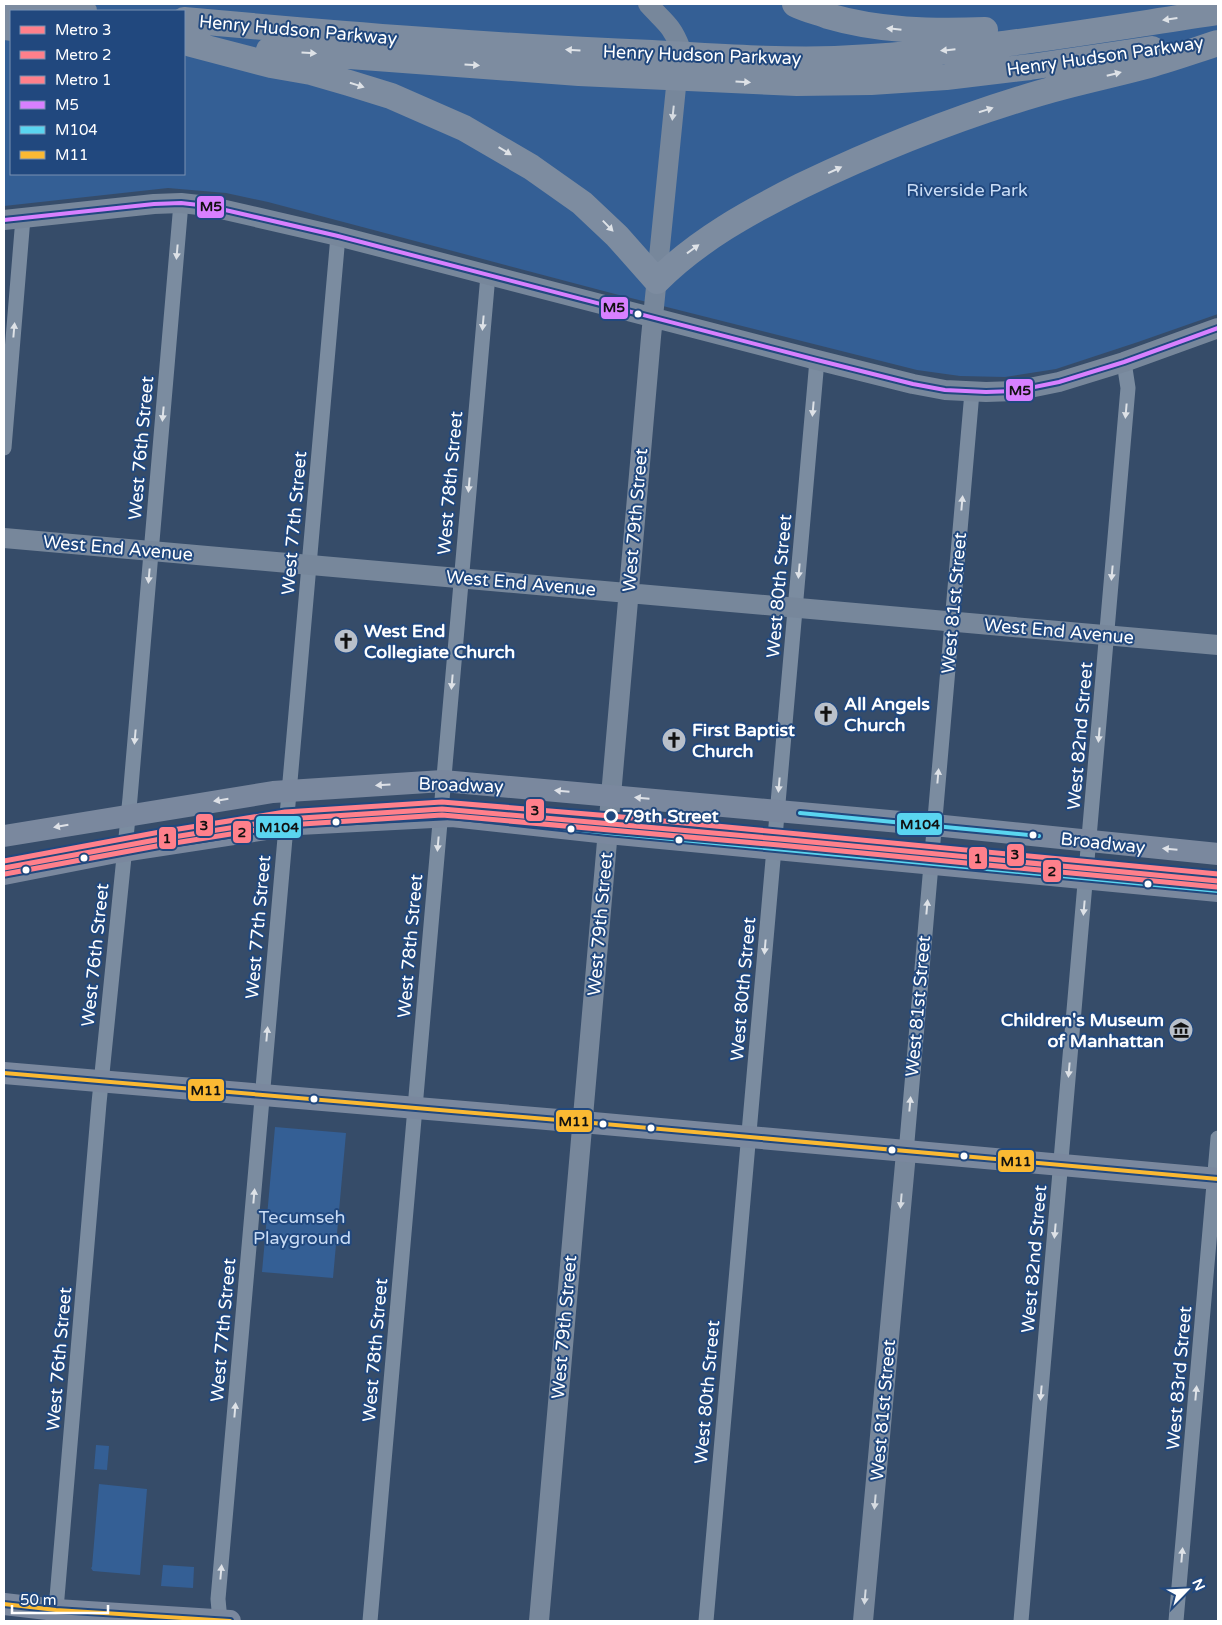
<svg xmlns="http://www.w3.org/2000/svg" width="1222" height="1625" font-family="'Varela Round',sans-serif">
<style>
.green{fill:#345f95;fill-rule:evenodd}
.lines{fill:none;stroke-linecap:round;stroke-linejoin:round}
.street{stroke:#7b8ca0;stroke-width:15}
.secondary{stroke:#77879b;stroke-width:20}
.primary{stroke:#7a889e;stroke-width:22}
.highway{stroke:#7d8ca0;stroke-width:26}
.bus-1-casing{stroke:#21487e;stroke-width:8}
.bus-2-casing{stroke:#21487e;stroke-width:8}
.bus-3-casing{stroke:#21487e;stroke-width:8}
.bus-1{stroke:#d880ff;stroke-width:4}
.bus-2{stroke:#5ad5f0;stroke-width:4}
.bus-3{stroke:#fab933;stroke-width:4}
.metro-1-casing{stroke:#21487e;stroke-width:9}
.metro-2-casing{stroke:#21487e;stroke-width:9}
.metro-3-casing{stroke:#21487e;stroke-width:9}
.metro-1{stroke:#ff808b;stroke-width:5}
.metro-2{stroke:#ff808b;stroke-width:5}
.metro-3{stroke:#ff808b;stroke-width:5}
.oneway{fill:#dee2e7}
.oneway2{fill:#d6dbe1}
.oneway3{fill:#dee1e7}
.bus-dot{fill:#fff;stroke:#21487e;stroke-width:2}
.stop-dot{fill:#21487e;stroke:#fff;stroke-width:2.5}
.labels{text-anchor:middle;dominant-baseline:central;stroke-width:4;stroke-linejoin:round;paint-order:stroke}
.street-label{font-size:18px;fill:#fff;stroke:#21487e}
.park-label{font-size:18px;fill:#c9dcf5;stroke:#21487e}
.poi-label{font-size:18px;font-weight:bold;fill:#fff;stroke:#21487e;text-anchor:start}
.stop-label{font-size:18px;font-weight:bold;fill:#fff;stroke:#21487e;text-anchor:start}
.line-badge{stroke:#21487e;stroke-width:2}
.pale-badge-label{font-size:14px;text-anchor:middle;font-weight:bold;fill:#111}
</style>
<rect width="100%" height="100%" fill="#364c69"/>
<path class="green" d="M4,4H1218V314L1138,342L1056,369L1005,377L960,376L917,370L615,294L268,202L226,193L168,188L4,206ZM11,11H184V174H11Z
M275,1127L346,1133L333,1278L262,1272Z
M96,1445L109,1446L107,1470L94,1469Z
M99,1484L147,1489L140,1575L93,1571L91,1568L92,1567Z
M163,1565L194,1567L193,1588L161,1586Z"/>
<g class="lines">
<path class="street" d="M4,448L23,218
M906,1153L972,392
M55,1621L99,1103L130,798L181,203
M220,1621L218,1599L338,236
M370,1621L488,275
M706,1621L817,360
M1021,1621L1128,388L1124,362
M1176,1621L1218,1138"/>
<path class="secondary" d="M4,220L154,204L181,203L208,206L338,236L817,360L913,384L945,390L986,392L1015,391L1059,382L1124,362L1218,328
M4,538L1218,645
M539,1621L651,337L680,47C672,25 663,21 648,4
M863,1621L906,1153"/>
<path class="primary" d="M4,836L273,792L443,781L934,825L1218,854
M4,874L111,853L299,824L452,816L608,833L1218,891
M4,1073L582,1122L1218,1179
M4,1604L56,1610L230,1621"/>
<path class="highway" d="M4,4L84,11
M795,4C805,9 817,12 828,16C879,31 932,32 985,30
M184,20C340,34 496,47 652,53C713,56 774,61 835,59C964,54 1091,31 1218,12
M4,27L11,28
M191,44L271,65L311,72L349,83L391,96L464,128L531,167L582,203L617,236L657,281C698,240 749,212 801,186C878,149 958,117 1040,93C1074,83 1108,76 1142,67C1168,60 1193,51 1218,43
M269,50L579,73L797,83L871,82L946,77L1030,67L1152,49"/>
<defs>
<path id="bus-1" d="M4,220L154,204L181,203L208,206L338,236L817,360L913,384L945,390L986,392L1015,391L1059,382L1124,362L1218,328"/>
<path id="bus-2" d="M800,813L1039,836
M4,874L111,853L299,824L452,816L608,833L1218,891"/>
<path id="bus-3" d="M4,1073L582,1122L1218,1179
M4,1604L56,1610L230,1621"/>
</defs>
<use href="#bus-1" class="bus-1-casing"/>
<use href="#bus-2" class="bus-2-casing"/>
<use href="#bus-3" class="bus-3-casing"/>
<use href="#bus-1" class="bus-1"/>
<use href="#bus-2" class="bus-2"/>
<use href="#bus-3" class="bus-3"/>
<defs>
<path id="metro-1" d="M4,861L160,832L285,812L442,802L611,816L1218,874"/>
<path id="metro-2" d="M5,874L162,845L287,825L442,815L779,845L1217,887"/>
<path id="metro-3" d="M4,868L161,839L286,819L442,809L780,839L1218,881"/>
</defs>
<use href="#metro-1" class="metro-1-casing"/>
<use href="#metro-2" class="metro-2-casing"/>
<use href="#metro-3" class="metro-3-casing"/>
<use href="#metro-1" class="metro-1"/>
<use href="#metro-2" class="metro-2"/>
<use href="#metro-3" class="metro-3"/>
</g>
<defs><path id="oneway-solid" d="M-6-.8H1V-3.2L6.5 0L1 3.2V.8H-6Z" transform="scale(1.25)"/></defs>
<g class="oneway">
<use href="#oneway-solid" transform="translate(1170 19) rotate(172)"/>
<use href="#oneway-solid" transform="translate(894 29) rotate(-174)"/>
<use href="#oneway-solid" transform="translate(573 50) rotate(-176)"/>
<use href="#oneway-solid" transform="translate(948 50) rotate(174)"/>
<use href="#oneway-solid" transform="translate(309 53) rotate(4)"/>
<use href="#oneway-solid" transform="translate(472 65) rotate(4)"/>
<use href="#oneway-solid" transform="translate(1114 74) rotate(-14)"/>
<use href="#oneway-solid" transform="translate(743 82) rotate(4)"/>
<use href="#oneway-solid" transform="translate(357 85) rotate(18)"/>
<use href="#oneway-solid" transform="translate(986 110) rotate(-18)"/>
<use href="#oneway-solid" transform="translate(505 151) rotate(31)"/>
<use href="#oneway-solid" transform="translate(835 170) rotate(-25)"/>
<use href="#oneway-solid" transform="translate(608 226) rotate(46)"/>
<use href="#oneway-solid" transform="translate(693 249) rotate(-36)"/>
<use href="#oneway-solid" transform="translate(177 252) rotate(95)"/>
<use href="#oneway-solid" transform="translate(483 323) rotate(95)"/>
<use href="#oneway-solid" transform="translate(14 330) rotate(-85)"/>
<use href="#oneway-solid" transform="translate(813 409) rotate(95)"/>
<use href="#oneway-solid" transform="translate(1126 411) rotate(95)"/>
<use href="#oneway-solid" transform="translate(163 414) rotate(95)"/>
<use href="#oneway-solid" transform="translate(469 485) rotate(95)"/>
<use href="#oneway-solid" transform="translate(962 503) rotate(-85)"/>
<use href="#oneway-solid" transform="translate(799 571) rotate(95)"/>
<use href="#oneway-solid" transform="translate(1112 573) rotate(95)"/>
<use href="#oneway-solid" transform="translate(149 576) rotate(95)"/>
<use href="#oneway-solid" transform="translate(452 682) rotate(95)"/>
<use href="#oneway-solid" transform="translate(1099 735) rotate(95)"/>
<use href="#oneway-solid" transform="translate(135 737) rotate(95)"/>
<use href="#oneway-solid" transform="translate(938 776) rotate(-85)"/>
<use href="#oneway-solid" transform="translate(779 785) rotate(95)"/>
<use href="#oneway-solid" transform="translate(438 844) rotate(95)"/>
<use href="#oneway-solid" transform="translate(927 907) rotate(-85)"/>
<use href="#oneway-solid" transform="translate(1084 908) rotate(95)"/>
<use href="#oneway-solid" transform="translate(765 947) rotate(95)"/>
<use href="#oneway-solid" transform="translate(267 1034) rotate(-85)"/>
<use href="#oneway-solid" transform="translate(1069 1070) rotate(95)"/>
<use href="#oneway-solid" transform="translate(910 1104) rotate(-85)"/>
<use href="#oneway-solid" transform="translate(254 1196) rotate(-85)"/>
<use href="#oneway-solid" transform="translate(1055 1231) rotate(95)"/>
<use href="#oneway-solid" transform="translate(1041 1393) rotate(95)"/>
<use href="#oneway-solid" transform="translate(1196 1393) rotate(-85)"/>
<use href="#oneway-solid" transform="translate(235 1410) rotate(-85)"/>
<use href="#oneway-solid" transform="translate(1182 1555) rotate(-85)"/>
<use href="#oneway-solid" transform="translate(221 1572) rotate(-85)"/>
</g>
<g class="oneway2">
<use href="#oneway-solid" transform="translate(673 113) rotate(96)"/>
<use href="#oneway-solid" transform="translate(901 1201) rotate(95)"/>
<use href="#oneway-solid" transform="translate(875 1502) rotate(95)"/>
<use href="#oneway-solid" transform="translate(865 1597) rotate(95)"/>
</g>
<g class="oneway3">
<use href="#oneway-solid" transform="translate(383 785) rotate(177)"/>
<use href="#oneway-solid" transform="translate(562 791) rotate(-175)"/>
<use href="#oneway-solid" transform="translate(642 798) rotate(-175)"/>
<use href="#oneway-solid" transform="translate(221 800) rotate(171)"/>
<use href="#oneway-solid" transform="translate(61 826) rotate(170)"/>
<use href="#oneway-solid" transform="translate(1170 849) rotate(-175)"/>
</g>
<defs>
<symbol id="church-disc" viewBox="-11 -11 22 22"><circle r="9.5" fill="#b9c0ca" stroke="#21487e"/><path d="M-1.2-6h2.4v3.5h3.3v2.4h-3.3V6h-2.4V-.1h-3.3v-2.4h3.3Z" fill="#111"/></symbol>
<symbol id="museum-disc" viewBox="-11 -11 22 22"><circle r="9.5" fill="#b9c0ca" stroke="#21487e"/><path d="M0-6L6-3V-2H-6V-3ZM-5-1h2V3h-2ZM-1-1h2V3h-2ZM3-1h2V3H3ZM-6 4H6V6H-6Z" fill="#111"/></symbol>
</defs>
<g fill-rule="evenodd">
<use href="#church-disc" x="332" y="627" width="28" height="28"/>
<use href="#church-disc" x="812" y="700" width="28" height="28"/>
<use href="#church-disc" x="660" y="726" width="28" height="28"/>
<use href="#museum-disc" x="1167" y="1016" width="28" height="28"/>
</g>
<g class="bus-dot">
<circle cx="638" cy="314" r="4.5"/>
<circle cx="336" cy="822" r="4.5"/>
<circle cx="571" cy="829" r="4.5"/>
<circle cx="1033" cy="835" r="4.5"/>
<circle cx="679" cy="840" r="4.5"/>
<circle cx="84" cy="858" r="4.5"/>
<circle cx="26" cy="870" r="4.5"/>
<circle cx="1148" cy="884" r="4.5"/>
<circle cx="314" cy="1099" r="4.5"/>
<circle cx="603" cy="1124" r="4.5"/>
<circle cx="651" cy="1128" r="4.5"/>
<circle cx="892" cy="1150" r="4.5"/>
<circle cx="964" cy="1156" r="4.5"/>
</g>
<circle class="stop-dot" cx="611" cy="816" r="6"/>
<g class="labels">
<g class="street-label">
<text transform="translate(298 30) rotate(5)">Henry Hudson Parkway</text>
<text transform="translate(702 55) rotate(2)">Henry Hudson Parkway</text>
<text transform="translate(1105 56) rotate(-8)">Henry Hudson Parkway</text>
<text transform="translate(141 448) rotate(-85)">West 76th Street</text>
<text transform="translate(450 483) rotate(-85)">West 78th Street</text>
<text transform="translate(635 520) rotate(-85)">West 79th Street</text>
<text transform="translate(294 523) rotate(-85)">West 77th Street</text>
<text transform="translate(118 548) rotate(5)">West End Avenue</text>
<text transform="translate(521 583) rotate(5)">West End Avenue</text>
<text transform="translate(779 586) rotate(-85)">West 80th Street</text>
<text transform="translate(954 603) rotate(-85)">West 81st Street</text>
<text transform="translate(1059 631) rotate(5)">West End Avenue</text>
<text transform="translate(1080 736) rotate(-85)">West 82nd Street</text>
<text transform="translate(461 785) rotate(2)">Broadway</text>
<text transform="translate(1103 843) rotate(6)">Broadway</text>
<text transform="translate(600 924) rotate(-85)">West 79th Street</text>
<text transform="translate(258 927) rotate(-85)">West 77th Street</text>
<text transform="translate(410 946) rotate(-85)">West 78th Street</text>
<text transform="translate(95 955) rotate(-84)">West 76th Street</text>
<text transform="translate(743 989) rotate(-85)">West 80th Street</text>
<text transform="translate(918 1006) rotate(-85)">West 81st Street</text>
<text transform="translate(1034 1259) rotate(-85)">West 82nd Street</text>
<text transform="translate(564 1327) rotate(-85)">West 79th Street</text>
<text transform="translate(223 1330) rotate(-85)">West 77th Street</text>
<text transform="translate(375 1350) rotate(-85)">West 78th Street</text>
<text transform="translate(59 1359) rotate(-85)">West 76th Street</text>
<text transform="translate(1179 1378) rotate(-85)">West 83rd Street</text>
<text transform="translate(707 1392) rotate(-85)">West 80th Street</text>
<text transform="translate(883 1410) rotate(-85)">West 81st Street</text>
</g>
<g class="park-label">
<text x="967" y="190">Riverside Park</text>
<text x="302" y="1217">Tecumseh<tspan x="302" dy="21">Playground</tspan></text>
</g>
<g class="poi-label">
<text x="364" y="631">West End<tspan x="364" dy="21">Collegiate Church</tspan></text>
<text x="844" y="704">All Angels<tspan x="844" dy="21">Church</tspan></text>
<text x="692" y="730">First Baptist<tspan x="692" dy="21">Church</tspan></text>
<text x="1164" y="1020" text-anchor="end">Children's Museum<tspan x="1164" dy="21">of Manhattan</tspan></text>
</g>
<g class="stop-label">
<text x="622" y="816">79th Street</text>
</g>
</g>
<g class="line-badge">
<rect x="196" y="195" width="29" height="24" rx="5" fill="#d880ff"/>
<rect x="600" y="296" width="29" height="24" rx="5" fill="#d880ff"/>
<rect x="1005" y="378" width="29" height="24" rx="5" fill="#d880ff"/>
<rect x="525" y="798" width="20" height="24" rx="5" fill="#ff808b"/>
<rect x="896" y="812" width="47" height="24" rx="5" fill="#5ad5f0"/>
<rect x="195" y="813" width="19" height="24" rx="5" fill="#ff808b"/>
<rect x="255" y="815" width="47" height="24" rx="5" fill="#5ad5f0"/>
<rect x="232" y="820" width="20" height="24" rx="5" fill="#ff808b"/>
<rect x="158" y="826" width="19" height="24" rx="5" fill="#ff808b"/>
<rect x="1006" y="843" width="19" height="24" rx="5" fill="#ff808b"/>
<rect x="968" y="846" width="20" height="24" rx="5" fill="#ff808b"/>
<rect x="1042" y="859" width="20" height="24" rx="5" fill="#ff808b"/>
<rect x="187" y="1078" width="38" height="24" rx="5" fill="#fab933"/>
<rect x="555" y="1109" width="38" height="24" rx="5" fill="#fab933"/>
<rect x="997" y="1149" width="38" height="24" rx="5" fill="#fab933"/>
</g>
<g class="pale-badge-label">
<text x="211" y="211">M5</text>
<text x="614" y="312">M5</text>
<text x="1020" y="395">M5</text>
<text x="535" y="815">3</text>
<text x="920" y="829">M104</text>
<text x="204" y="830">3</text>
<text x="279" y="832">M104</text>
<text x="242" y="837">2</text>
<text x="167" y="843">1</text>
<text x="1015" y="859">3</text>
<text x="978" y="863">1</text>
<text x="1052" y="876">2</text>
<text x="206" y="1095">M11</text>
<text x="574" y="1126">M11</text>
<text x="1016" y="1166">M11</text>
</g>
<rect width="1222" height="1625" fill="none" stroke="#ffffff" stroke-width="10"/>
<rect x="10" y="10" width="175" height="165" fill="#21487e" stroke="#7a91b2"/>
<rect x="20" y="26" width="25" height="8" fill="#ff808b" stroke="#7a91b2"/>
<text x="55" y="35" font-size="15" fill="#ffffff">Metro 3</text>
<rect x="20" y="51" width="25" height="8" fill="#ff808b" stroke="#7a91b2"/>
<text x="55" y="60" font-size="15" fill="#ffffff">Metro 2</text>
<rect x="20" y="76" width="25" height="8" fill="#ff808b" stroke="#7a91b2"/>
<text x="55" y="85" font-size="15" fill="#ffffff">Metro 1</text>
<rect x="20" y="101" width="25" height="8" fill="#d880ff" stroke="#7a91b2"/>
<text x="55" y="110" font-size="15" fill="#ffffff">M5</text>
<rect x="20" y="126" width="25" height="8" fill="#5ad5f0" stroke="#7a91b2"/>
<text x="55" y="135" font-size="15" fill="#ffffff">M104</text>
<rect x="20" y="151" width="25" height="8" fill="#fab933" stroke="#7a91b2"/>
<text x="55" y="160" font-size="15" fill="#ffffff">M11</text>
<g transform="translate(1187 1590) rotate(66)" stroke="#21487e" stroke-width="4" paint-order="stroke">
<path d="M0-4L9 19L0 12L-9 19Z" fill="#ffffff"/>
<text y="-8" font-size="14" font-weight="bold" text-anchor="middle" fill="#ffffff">N</text>
</g>
<path d="M12 1605v8h96v-8" fill="none" stroke="#ffffff" stroke-width="2.5"/>
<text x="20" y="1605" font-size="15" fill="#ffffff" stroke="#21487e" stroke-width="4" paint-order="stroke">50 m</text>
</svg>
